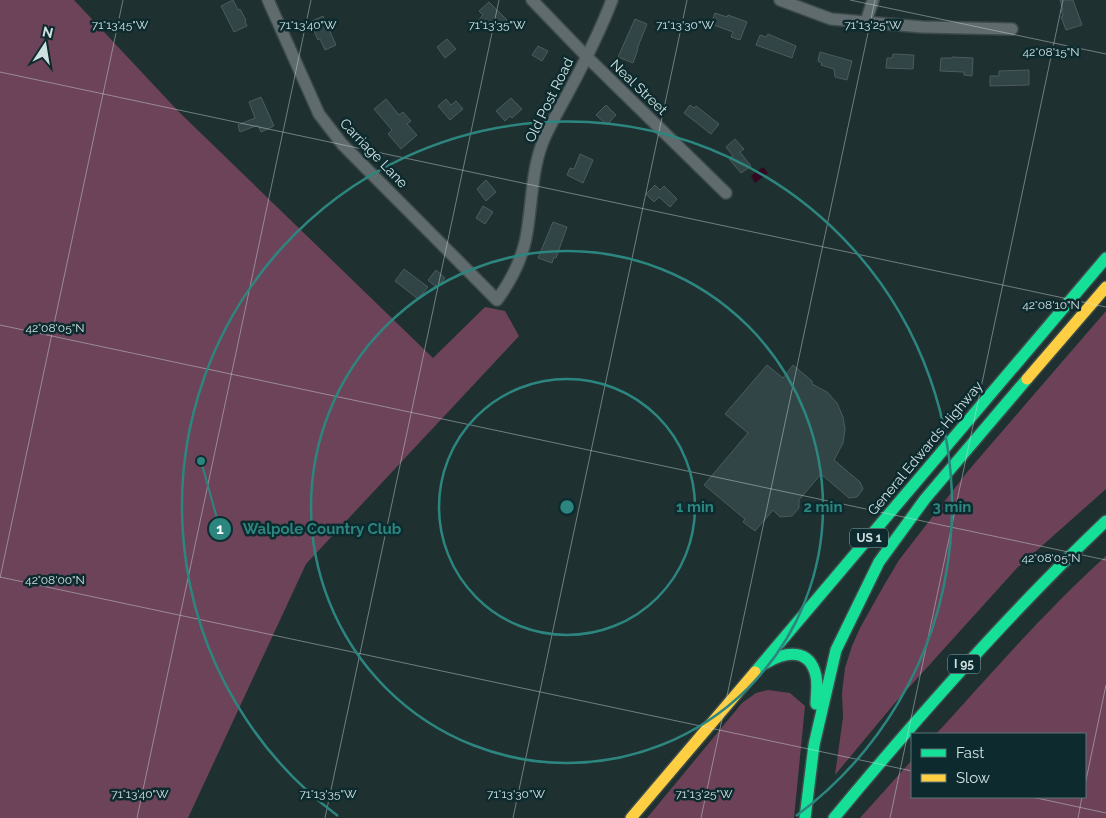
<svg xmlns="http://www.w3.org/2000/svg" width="1106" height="818" font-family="Raleway,sans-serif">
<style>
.green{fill:#6d4359}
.forest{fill:#6d4258}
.water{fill:#310921}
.building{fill:#314546;stroke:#4d5b5c}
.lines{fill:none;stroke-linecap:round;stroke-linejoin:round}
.street-casing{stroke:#3d4b4b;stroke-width:14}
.fast-casing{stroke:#3d4b4b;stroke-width:14}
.slow-casing{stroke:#3d4b4b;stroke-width:14}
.street{stroke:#5f6b6c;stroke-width:11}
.fast{stroke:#16e098;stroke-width:11}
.slow{stroke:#ffcf43;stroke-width:11}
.ticks{fill:none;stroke:#d0e1e2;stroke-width:1;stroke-opacity:0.45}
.ring{fill:none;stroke:#2c867f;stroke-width:2.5}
.labels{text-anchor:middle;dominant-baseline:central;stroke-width:5;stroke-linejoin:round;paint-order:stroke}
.shield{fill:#0d2b2e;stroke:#96aaac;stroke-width:1}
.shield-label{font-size:12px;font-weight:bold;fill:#d0e1e2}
.street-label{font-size:14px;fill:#d0e1e2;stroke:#0d2b2e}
.ticks-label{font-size:12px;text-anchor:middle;fill:#d0e1e2;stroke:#0d2b2e;stroke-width:5;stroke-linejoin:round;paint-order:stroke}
.centre{fill:#2c867f;stroke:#0d2b2e;stroke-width:2.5}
.ring-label{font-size:15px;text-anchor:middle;font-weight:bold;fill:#2c867f;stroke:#0d2b2e;stroke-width:5;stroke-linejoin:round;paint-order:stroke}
.leader{fill:none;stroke:#2c867f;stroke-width:2}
.callout-dot{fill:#2c867f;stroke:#0d2b2e;stroke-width:2}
.mark-label{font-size:15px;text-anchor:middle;font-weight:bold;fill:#fff}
.callout-label{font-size:15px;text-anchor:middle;font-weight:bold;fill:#2c867f;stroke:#0d2b2e;stroke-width:5;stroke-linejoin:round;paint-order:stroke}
</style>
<rect width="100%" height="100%" fill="#1f3030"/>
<path class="green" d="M0,0H74L179,112L433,358L485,307L505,311L519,336L306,564L188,818H0Z"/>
<path class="forest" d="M1106,311V489L1017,568L894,704L835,775L843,717L842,693L845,668L852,646L860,628L883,587L899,560L968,471Z
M1106,556V818H860L912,760V797H1085V734H936C991,674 1045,611 1106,556Z
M768,690L790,693L805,706L794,818H647L742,703L756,693Z"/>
<path class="water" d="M763,167L768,173L755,183L751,176Z"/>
<path class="building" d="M233,0L238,10L240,9L246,20L245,21L247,26L234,32L221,6Z
M1060,0H1073L1082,25L1066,30L1061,17L1063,16L1061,10H1063Z
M489,2L507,20L497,29L489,21L483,27L478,21L483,15L479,11Z
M715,13L727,17L728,15L747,22L740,40L731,37L733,32L711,24Z
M323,16L336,45L325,50L320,39L318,40L310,22Z
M635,19L647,24L637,49H638L633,63L618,57Z
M768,34L796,46L792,58L756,45L760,35L766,37Z
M447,39L456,49L445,58L437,47Z
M538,46L548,51L542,61L532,55Z
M820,52L852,61L847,80L835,77L834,69L821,65L822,63L818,61Z
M893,54L914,55L913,69L886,68L887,58H892Z
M952,57L973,58L972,76L964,75V72L940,71L941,58H952Z
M1029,70V85L990,86V76H999V71Z
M261,97L274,126L261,132L258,125L240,132L238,125L255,118L249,102Z
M511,98L522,109L512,118L510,116L505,121L496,111Z
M386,99L399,115L403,112L411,121L407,124L417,135L401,149L388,134L392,130L374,109Z
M446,99L451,105L456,101L463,109L450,120L438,106Z
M606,105L616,115L607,125L596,115Z
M690,105L694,108L696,106L719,124L711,134L684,113Z
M735,139L744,149L740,152L751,166L741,173L729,159L733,156L726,147Z
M580,154L593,160L583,183L567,175L570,168L574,169Z
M486,180L496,192L486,201L477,189Z
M655,185L660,190L664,186L677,199L670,207L659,197L654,202L646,194Z
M483,206L493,212L485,224L476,218Z
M553,222L567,227L556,258L554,257L552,263L538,258Z
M404,269L428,287L418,299L395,281Z
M436,270L445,278L437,288L428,280Z
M767,365L783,378L793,365L812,381V384L827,392L837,403L843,417L845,429L843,443L834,460L860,482L863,489L857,497L849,498L821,474L799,500V508L792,516L780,517L773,510L755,531L743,522L745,519L704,485L748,433L725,414Z"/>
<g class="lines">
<defs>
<path id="street" d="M268,0L319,114L342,144L497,300C511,281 521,262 526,238C532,207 531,174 542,144C549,126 559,110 568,93C584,63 600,32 612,0
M532,0L587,57L726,193
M780,0L831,19L922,27L1012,29
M866,22L873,0"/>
<path id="fast" d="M766,663C786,651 810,648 816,676C818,685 816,695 816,704
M755,672L1106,258
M805,818L814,745L836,650L879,562L925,499L1027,379
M834,818C920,714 1008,614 1106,521"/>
<path id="slow" d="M1027,379L1106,287
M631,818L755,672"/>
</defs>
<use href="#street" class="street-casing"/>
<use href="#fast" class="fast-casing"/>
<use href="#slow" class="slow-casing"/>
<use href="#street" class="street"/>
<use href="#fast" class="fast"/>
<use href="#slow" class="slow"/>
</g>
<path class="ticks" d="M850,0L1106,54M0,72L1106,307M0,325L1106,560M0,577L912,771M0,578L123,0M1085,785L1106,685M1032,797L1106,813M137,818L311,0M325,818L499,0M513,818L687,0M701,818L875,0M890,818L1063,0M1078,818L1082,797"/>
<g class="ring">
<circle cx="567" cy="507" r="128"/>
<circle cx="567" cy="507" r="256"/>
<path d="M338 816A385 385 0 1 1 796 816"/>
</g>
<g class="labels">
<g class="shield">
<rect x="850" y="528.5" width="38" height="19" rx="4"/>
<rect x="948" y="654.5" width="32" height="19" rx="4"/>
</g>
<g class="shield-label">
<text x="869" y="538">US 1</text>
<text x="964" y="664">I 95</text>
</g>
<g class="street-label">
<text transform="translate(639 87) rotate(44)">Neal Street</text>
<text transform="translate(549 100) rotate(-64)">Old Post Road</text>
<text transform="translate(374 153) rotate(46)">Carriage Lane</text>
<text transform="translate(925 448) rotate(-50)">General Edwards Highway</text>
</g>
</g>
<g class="ticks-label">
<text x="120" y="29">71°13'45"W</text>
<text x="308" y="29">71°13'40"W</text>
<text x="497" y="29">71°13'35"W</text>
<text x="685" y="29">71°13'30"W</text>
<text x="873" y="29">71°13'25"W</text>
<text x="1051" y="56">42°08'15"N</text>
<text x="1051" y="309">42°08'10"N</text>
<text x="55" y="332">42°08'05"N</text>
<text x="1051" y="562">42°08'05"N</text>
<text x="55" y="584">42°08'00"N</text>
<text x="140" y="798">71°13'40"W</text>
<text x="328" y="798">71°13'35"W</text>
<text x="516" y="798">71°13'30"W</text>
<text x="704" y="798">71°13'25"W</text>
</g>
<circle cx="567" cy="507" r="8" class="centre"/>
<g class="ring-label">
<text x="695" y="512">1 min</text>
<text x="823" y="512">2 min</text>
<text x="952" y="512">3 min</text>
</g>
<path class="leader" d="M201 461L220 529"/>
<g class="callout-dot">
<circle cx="201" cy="461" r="5"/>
<circle cx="220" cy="529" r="12"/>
</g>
<g class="mark-label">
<text x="220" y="534">1</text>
</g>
<g class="callout-label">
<text x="322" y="534">Walpole Country Club</text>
</g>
<rect x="911" y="733" width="175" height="65" fill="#0d2b2e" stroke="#5b7476"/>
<rect x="921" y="749" width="25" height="8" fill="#16e098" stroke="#5b7476"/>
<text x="956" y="758" font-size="15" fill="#d0e1e2">Fast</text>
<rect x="921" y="774" width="25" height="8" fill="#ffcf43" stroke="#5b7476"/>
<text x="956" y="783" font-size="15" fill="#d0e1e2">Slow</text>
<g transform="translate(45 45) rotate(12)" stroke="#0d2b2e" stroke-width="4" paint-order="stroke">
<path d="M0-4L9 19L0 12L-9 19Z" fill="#d0e1e2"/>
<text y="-8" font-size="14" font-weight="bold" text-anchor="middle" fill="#d0e1e2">N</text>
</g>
</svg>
